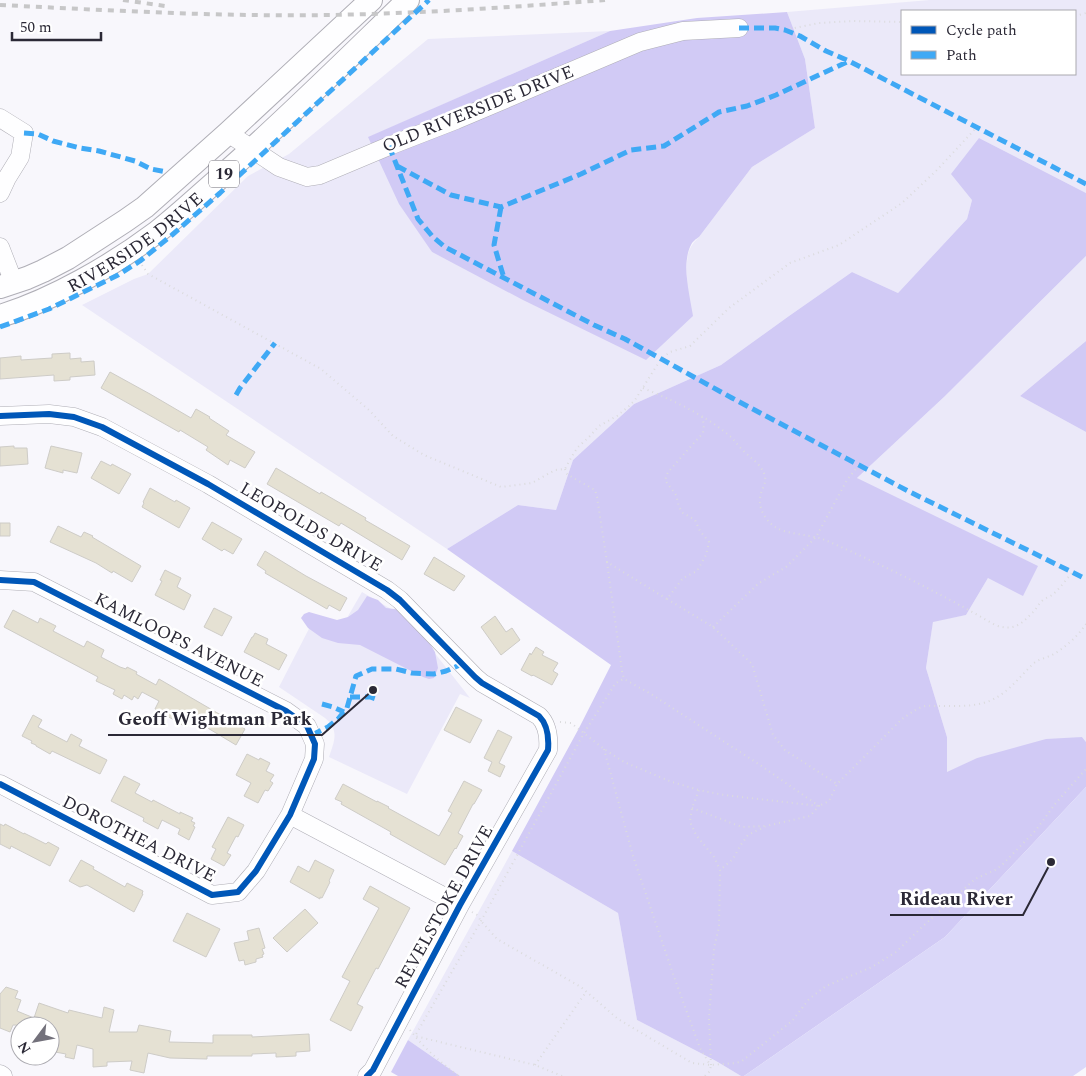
<svg xmlns="http://www.w3.org/2000/svg" width="1086" height="1076" font-family="Spectral,serif">
<style>
.green{fill:#ebe9f9;fill-rule:evenodd}
.forest{fill:#d1caf5}
.water{fill:#dbd8f9}
.building{fill:#e5e1d3;stroke:#ceccc7}
.lines{fill:none;stroke-linecap:round;stroke-linejoin:round}
.minor-casing{stroke:#afaeb6;stroke-width:19}
.major-casing{stroke:#afaeb6;stroke-width:24}
.path{stroke:#dbdbdd;stroke-width:2;stroke-dasharray:1 4;stroke-linecap:butt}
.minor{stroke:#fefeff;stroke-width:18}
.major{stroke:#fefeff;stroke-width:22}
.rail{stroke:#c7c7c8;stroke-width:4;stroke-dasharray:6 6;stroke-linecap:butt}
.quiet{stroke:#3fa9f5;stroke-width:5;stroke-dasharray:10 5;stroke-linecap:butt}
.cycleway-casing{stroke:#fff;stroke-width:9}
.cycleway{stroke:#0057b8;stroke-width:6}
.labels{text-anchor:middle;dominant-baseline:central;stroke-width:5;stroke-linejoin:round;paint-order:stroke}
.shield{fill:#fff;stroke:#6b6972;stroke-width:1}
.shield-label{font-size:16px;font-weight:bold;fill:#2b2936}
.street-label{font-size:18px;fill:#2b2936;stroke:#fff}
.leader{fill:none;stroke:#2b2936;stroke-width:2}
.callout-dot{fill:#2b2936;stroke:#fff;stroke-width:2}
.callout-label{font-size:19px;text-anchor:middle;font-weight:bold;fill:#2b2936;stroke:#fff;stroke-width:5;stroke-linejoin:round;paint-order:stroke}
</style>
<rect width="100%" height="100%" fill="#f8f7fc"/>
<path class="green" d="M930,0H1086V193L979,138L972,200L967,219L898,293L852,272L789,316L721,365L634,404L573,460L556,510L518,505L447,549L82,305L134,279L148,274L248,176L289,154L428,39L610,31L369,137L432,252L446,259L687,278C687,260 685,250 699,237L752,167L815,128L805,59L787,12ZM902,11H1075V74H902Z
M1086,256V341L1020,396L1086,432V742L1082,737L977,758L947,773V737L926,668L933,621L966,615L988,578L857,478L944,397Z
M362,592L408,619L470,698L460,694L407,794L329,757C334,742 340,730 325,718L279,687L315,617L340,630Z
M512,851L618,913L637,1020L716,1061L741,1076H460L408,1040Z"/>
<path class="forest" d="M787,12L805,59L815,128L752,167L699,237C696,239 692,242 691,245C681,264 690,296 693,316L646,360L523,300L432,252L399,204L368,137L610,31L697,18Z
M979,138L1086,193V256L944,397L857,478L1038,566L1023,596L988,578L966,615L933,622L926,668L947,737V772L977,758L1046,739L1082,737L1086,742V787L945,937L744,1076H741L716,1061L637,1020L618,913L512,851L578,730L611,665L447,549L518,505L556,510L573,460L634,404L721,365L789,316L852,272L898,293L967,219L972,200L951,174Z
M1086,341V432L1020,396Z
M367,596L378,600L386,608L402,610L421,629L435,652L438,668L434,678L429,679L423,677L360,645L338,643L322,638L308,628L301,618L304,614L309,612L337,620L348,617L358,610Z
M408,1040L460,1076H398L391,1072Z"/>
<path class="water" d="M1086,787V1067L1073,1076H744L945,937Z"/>
<path class="building" d="M70,353V359L81,358V362L94,361L95,375L70,377V380L54,381V375L0,379V358L21,356V360L52,358V354Z
M110,372L150,394L191,418L196,409L210,417L209,418L229,431L226,435L255,452L245,468L230,460L228,465L206,450L208,447L180,430L179,432L101,388Z
M14,446V448H27L28,464L0,466V447Z
M51,446L82,453L77,473L63,470V473L45,468Z
M101,461L111,466L112,464L131,474L119,494L91,478Z
M276,468L320,494L321,492L366,518L365,520L410,546L402,560L341,523L339,526L267,484Z
M150,488L175,502L176,500L190,508L179,528L142,507L144,503L143,502Z
M212,522L242,539L233,554L224,549L222,551L202,539Z
M0,523H10V536H0Z
M58,526L81,537L84,532L93,536L92,537L141,566L132,582L113,571L112,573L96,563L50,542Z
M265,551L306,576L347,598L340,611L329,605L327,609L265,573L266,571L257,565Z
M434,557L465,576L454,591L424,574Z
M165,570L181,578L177,587L191,595L184,610L155,595L162,581L160,580Z
M214,608L232,617L222,636L204,627Z
M13,610L38,623L40,618L56,626L53,631L84,647L87,641L104,650L101,657L120,667L126,669L127,667L137,672L136,674L156,685L159,679L245,729L236,745L191,718L186,727L155,709L159,701L142,692L138,699L134,696L132,700L124,695L122,699L113,694L115,690L96,681L98,677L4,627Z
M495,616L506,632L512,628L520,640L501,655L481,627Z
M255,633L268,639L266,644L287,655L279,670L244,652L252,637H253Z
M536,647L544,652L542,655L558,663L553,671L558,674L552,685L533,675L532,676L521,670L530,653L531,655Z
M456,707L482,720L470,743L444,730Z
M33,715L42,720L38,727L67,742L71,734L82,740L79,746L107,760L100,774L52,751L50,754L36,746V745L31,743L32,741L22,736Z
M498,730L512,737L499,763L505,766L500,777L488,771L492,762L484,758Z
M247,754L259,760L260,758L270,763L266,771L274,775L270,781L273,783L268,791L265,790L258,803L244,796L251,783L236,775Z
M124,776L140,784L135,793L152,802L153,800L180,814V812L193,818L191,821L195,823L193,826L195,827L189,840L178,834L180,829L162,820L158,829L143,821L144,818L111,801Z
M464,781L482,790L474,804H473L458,833L463,836L456,849L455,848L445,865L390,834L391,832L341,804L342,802L335,799L343,784L377,802V801L389,807L388,808L439,836L452,813L448,811Z
M228,817L244,825L238,837L236,836L227,853L231,855L224,866L211,859L216,849L212,847Z
M0,824L4,826L5,824L24,834V833L46,844L48,842L59,848L50,866L11,846L10,849L0,844Z
M81,860L94,867L93,869L125,887L127,883L143,891L142,894H143L134,912L87,885L80,887L69,881Z
M315,860L334,870L329,881L330,882L322,898L320,897V899L290,882L298,866L309,872Z
M370,886L410,908L378,969L376,968L357,1004L363,1007L351,1031L330,1020L350,981L342,977L379,908L363,899Z
M305,909L318,923L287,952L273,938Z
M187,913L220,929L206,957L173,941Z
M259,928L265,948L262,949L264,954L262,955L263,957L256,959V962L245,965L244,960L239,961L234,943L249,940L247,931Z
M6,987L18,991L15,998L21,1000L17,1011L34,1018L39,1003L68,1013L69,1010L102,1018L104,1007L114,1010L109,1032H137L139,1025L171,1031L169,1042L213,1043V1035H252V1037L309,1034L310,1051L296,1052V1056L276,1057V1053L252,1054V1056H207V1059L170,1058L148,1053L144,1073L130,1070L132,1061L107,1062V1066L93,1067V1049L77,1045L74,1059L65,1057L66,1054L55,1052L58,1040H57L58,1036L50,1033V1026L13,1025L10,1032L0,1028V994Z"/>
<g class="lines">
<defs>
<path id="minor" d="M0,118L24,133L20,157L7,178L0,193
M228,133L279,167L307,177L320,175L389,146L456,120L640,42L683,31L739,28
M0,247L14,283
M0,416L49,414L74,417L102,427L208,484L387,590L400,600L475,677L482,683L539,716C548,725 549,738 548,750L460,905L373,1070L367,1076
M0,580L34,582L286,711L307,726L315,744L314,759L290,815L256,871L238,892L212,895L0,784
M290,815L460,905
M0,1074L3,1076"/>
<g id="major">
<path d="M0,287L27,278L43,271L68,258L125,221L145,207L228,133L371,0"/>
<path id="s1" d="M0,316C53,300 113,265 157,232C180,214 201,194 223,175C287,119 347,59 408,0"/>
</g>
</defs>
<use href="#minor" class="minor-casing"/>
<use href="#major" class="major-casing"/>
<path class="path" d="M1075,16L1086,13
M785,30L819,23L853,21L902,22
M142,265L148,274L321,369L369,410L393,436L424,455L501,487L532,483L555,470L565,469L572,456L578,447L589,437L599,426L617,416L629,406L635,400L661,359L670,352L690,346L729,308L790,263L839,245L902,203L936,171L977,127
M643,388C674,401 706,415 732,438C737,444 742,450 748,455C752,459 758,463 761,468C771,482 760,487 760,500C759,510 768,524 777,528C789,535 810,534 825,540C883,565 940,593 995,625C1012,631 1020,626 1032,613C1036,610 1038,604 1042,601C1045,598 1049,597 1052,595C1060,589 1066,579 1073,572
M565,469L566,473L568,475L595,490L597,497L607,562L667,599L683,578L697,571L706,555L709,542L700,531L695,520L683,513L679,507L676,495L665,480L668,472L703,433L704,425L702,417
M607,562L622,671L624,679
M667,599L713,627L752,664L773,735L785,750L837,784
M713,627L759,583L786,567L816,537L847,480L859,465
M560,722L571,723L604,749L624,762L672,782L699,790
M604,749L633,856L673,974L700,1048L709,1063
M692,808L742,827L764,826
M472,912L477,915L481,921L497,939L581,987L618,1019L692,1063L711,1065
M410,1030C424,1048 440,1062 459,1076
M535,1065L586,992
M711,1065L709,1019L714,948L719,927L720,870L714,857L696,835L690,822L692,808L699,790L724,795L819,806L829,801L837,784L902,719C908,715 914,710 922,707C926,705 932,706 937,706C952,706 969,707 983,703C1006,697 1018,678 1034,663C1039,659 1046,658 1052,655C1065,648 1078,636 1086,624
M562,1076L535,1065L415,1036L481,921L584,733L615,684L619,681L624,679L651,694L760,765L819,806L810,816L766,826L748,835L740,846L733,859L720,870
M705,1076L710,1071L711,1065L736,1063L742,1061L792,1021L809,999L826,986L872,967L896,952L921,928L975,879L995,870L1002,865L1036,830L1055,804L1086,769"/>
<use href="#minor" class="minor"/>
<use href="#major" class="major"/>
<path class="rail" d="M123,0L165,6
M0,5C84,9 169,14 253,15C371,17 488,9 605,0"/>
<path class="quiet" d="M739,28H775L785,30L800,36L826,51L849,61L1086,184
M24,133L38,134L53,141L80,148L99,151L135,161L151,169L167,172
M389,146L418,219L433,237L445,247L594,325L625,339L732,398L908,491L1086,579
M397,166L451,195L501,207L581,174L631,150L664,146L719,112L747,106L776,95L849,61
M501,207L494,245L504,278
M0,327L49,309L118,275L140,261L172,235L220,193L429,0
M236,395L240,388L275,343
M350,697H370L379,700
M322,704L333,707L344,712
M312,735L328,727L338,719L347,708L356,676L372,669H396L412,673L434,674L446,671L462,664"/>
<defs>
<path id="cycleway" d="M0,416L49,414L74,417L102,427L208,484L387,590L400,600L475,677L482,683L539,716C548,725 549,738 548,750L460,905L373,1070L367,1076
M0,580L34,582L286,711L307,726L315,744L314,759L290,815L256,871L238,892L212,895L0,784"/>
</defs>
<use href="#cycleway" class="cycleway-casing"/>
<use href="#cycleway" class="cycleway"/>
</g>
<g class="labels">
<rect class="shield" x="209" y="160.5" width="30" height="27" rx="4"/>
<g class="shield-label">
<text x="224" y="174">19</text>
</g>
<g class="street-label">
<text transform="translate(478 109) rotate(-22)">OLD RIVERSIDE DRIVE</text>
<text stroke="none"><textPath href="#s1" startOffset="155">RIVERSIDE DRIVE</textPath></text>
<text transform="translate(311 527) rotate(30)">LEOPOLDS DRIVE</text>
<text transform="translate(179 640) rotate(27)">KAMLOOPS AVENUE</text>
<text transform="translate(139 839) rotate(27)">DOROTHEA DRIVE</text>
<text transform="translate(444 907) rotate(-61)">REVELSTOKE DRIVE</text>
</g>
</g>
<path class="leader" d="M373 690L322 735H108M1051 862L1023 915H890"/>
<g class="callout-dot">
<circle cx="373" cy="690" r="5"/>
<circle cx="1051" cy="862" r="5"/>
</g>
<g class="callout-label">
<text x="215" y="725">Geoff Wightman Park</text>
<text x="956" y="905">Rideau River</text>
</g>
<rect x="901" y="10" width="175" height="65" fill="#ffffff" stroke="#aaa9af"/>
<rect x="911" y="26" width="25" height="8" fill="#0057b8" stroke="#aaa9af"/>
<text x="946" y="35" font-size="15" fill="#2b2936">Cycle path</text>
<rect x="911" y="51" width="25" height="8" fill="#3fa9f5" stroke="#aaa9af"/>
<text x="946" y="60" font-size="15" fill="#2b2936">Path</text>
<g transform="translate(35 1041) rotate(238)"><circle r="24" fill="#ffffff" stroke="#aaa9af"/>
<path d="M0-4L9 19L0 12L-9 19Z" fill="#73717b"/>
<text y="-8" font-size="14" font-weight="bold" text-anchor="middle" fill="#2b2936">N</text>
</g>
<path d="M12 32v8h89v-8" fill="none" stroke="#2b2936" stroke-width="2.5"/>
<text x="20" y="32" font-size="15" fill="#2b2936" stroke="#ffffff" stroke-width="4" paint-order="stroke">50 m</text>
</svg>
